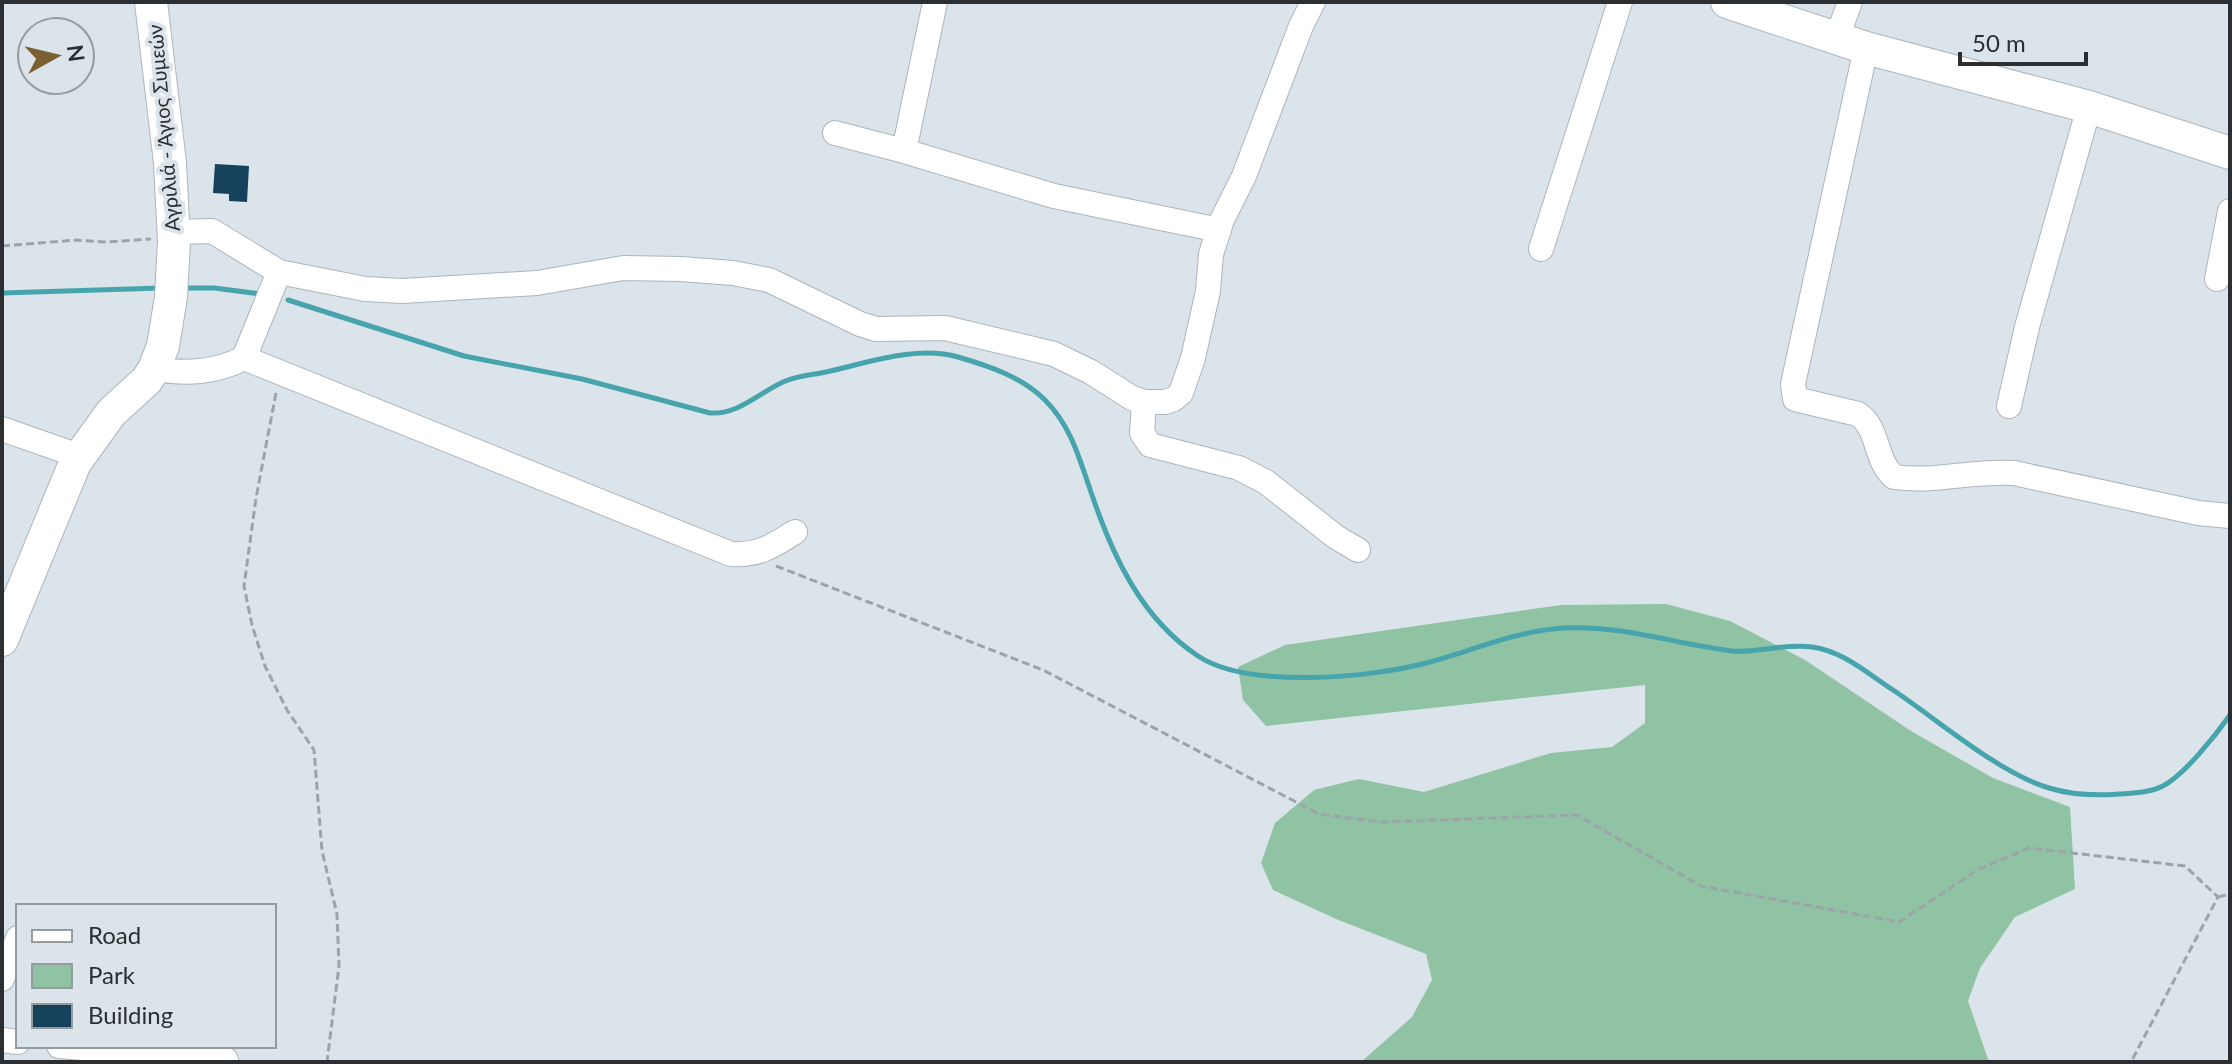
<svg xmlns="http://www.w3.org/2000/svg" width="2232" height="1064" font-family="Lato,sans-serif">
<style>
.green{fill:#8fc3a3}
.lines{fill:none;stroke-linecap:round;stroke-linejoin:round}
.stream{stroke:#47a4ac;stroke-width:5}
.building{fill:#15415d}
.minor-casing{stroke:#adb5bc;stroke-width:26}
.major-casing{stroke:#adb5bc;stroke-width:34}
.path{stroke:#9ca4a8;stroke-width:3;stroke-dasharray:8 4;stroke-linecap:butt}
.minor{stroke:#fff;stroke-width:24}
.major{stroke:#fff;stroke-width:32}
.labels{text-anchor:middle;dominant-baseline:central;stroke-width:8;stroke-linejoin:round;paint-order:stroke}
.street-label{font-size:20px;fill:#2b2f31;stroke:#dbe4ea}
</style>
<rect width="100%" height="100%" fill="#dbe4ea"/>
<path class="green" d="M1666,604L1730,621L1805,660L1911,731L1993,778L2070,807L2075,889L2015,917L1980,968L1968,1001L1989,1062H1361L1412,1017L1432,980L1426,954L1336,919L1273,890L1261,863L1275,823L1314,790L1359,779L1424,792L1551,753L1612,747L1645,723V685L1266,726L1243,700L1238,667L1285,645L1561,605Z"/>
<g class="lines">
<path class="stream" d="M183,288H214L261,294
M2,293L161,288
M288,300L464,356L582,379L710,413C738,415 759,393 783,382C796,376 812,375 826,372C867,363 917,345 958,357C989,366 1022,377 1045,400C1072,427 1080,461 1092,495C1113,557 1142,619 1198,656C1247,689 1370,678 1426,663C1472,651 1515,631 1564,628C1621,625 1676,644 1732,651C1758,653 1786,643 1812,647C1842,651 1866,672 1890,688C1936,718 1998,773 2049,788C2072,795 2095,796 2119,794C2134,793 2149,793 2163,786C2184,775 2216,735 2230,715"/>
</g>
<path class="building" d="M215,164L249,166L247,202L229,201V194L213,193Z"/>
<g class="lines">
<defs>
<path id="minor" d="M935,2L904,151L1054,196L1219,230
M1837,37L1850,2
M1866,48L1793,384L1795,399L1858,414C1880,429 1874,460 1894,477C1934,483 1973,470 2014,473L2198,513L2230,516
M835,133L904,151
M173,232L212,231L279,272L365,289L402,291L537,283L623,268L681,269L733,273L769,280L860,324L876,329L945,328L1054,354L1091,372L1132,398L1144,402H1165L1174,399L1181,393L1193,358L1208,291L1211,254L1222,220L1244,176L1301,26L1313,2
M1541,249L1620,2
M2217,279L2230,211
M244,358L279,272
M154,369C186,374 215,373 244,358L731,554C758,556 773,546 795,532
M1144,402L1142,433L1150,445L1239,468L1266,482L1336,537L1358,550
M2009,406L2027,327L2089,107
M2,429L79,456
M2,979L18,938
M2,1040L18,1042
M59,1046L226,1060"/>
<path id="major" d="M1727,2L1866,48L2089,107L2230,153
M2,640L75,463L111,413L147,380L154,369L163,346L171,297L174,241L170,163L151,2"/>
</defs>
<use href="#minor" class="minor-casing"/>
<use href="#major" class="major-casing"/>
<path class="path" d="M2,246L76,240L105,242L151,239
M276,393L256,498L244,586L252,625L265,666L287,710L314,750L322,851L337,914L339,966L327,1062
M776,566L1043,670L1319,814L1382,822L1577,815L1701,886L1899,922L1979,869L2029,848L2185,866L2218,897L2131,1062
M2218,897L2230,894"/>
<use href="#minor" class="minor"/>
<use href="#major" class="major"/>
</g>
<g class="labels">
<g class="street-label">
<text transform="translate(163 128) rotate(-95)">Αγριλιά - Άγιος Συμεών</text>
</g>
</g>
<rect width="2232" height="1064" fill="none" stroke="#2b2f31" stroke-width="8"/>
<rect x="16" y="904" width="260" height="144" fill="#dbe4ea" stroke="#959ca0" stroke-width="2"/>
<rect x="32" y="930" width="40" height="12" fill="#ffffff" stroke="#959ca0" stroke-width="2"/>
<text x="88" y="944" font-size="24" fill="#2b2f31">Road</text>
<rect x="32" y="964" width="40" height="24" fill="#8fc3a3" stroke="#959ca0" stroke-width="2"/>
<text x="88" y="984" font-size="24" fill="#2b2f31">Park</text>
<rect x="32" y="1004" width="40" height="24" fill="#15415d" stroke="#959ca0" stroke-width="2"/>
<text x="88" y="1024" font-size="24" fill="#2b2f31">Building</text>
<g transform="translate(56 56) rotate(82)"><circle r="38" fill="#dbe4ea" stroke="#959ca0" stroke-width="2"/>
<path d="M0-6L14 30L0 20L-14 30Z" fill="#7a5f31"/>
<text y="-12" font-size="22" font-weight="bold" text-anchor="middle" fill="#2b2f31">N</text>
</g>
<path d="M1960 52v12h126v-12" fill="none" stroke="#2b2f31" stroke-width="4"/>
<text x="1972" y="52" font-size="24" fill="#2b2f31" stroke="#dbe4ea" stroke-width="6" paint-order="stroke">50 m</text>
</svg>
